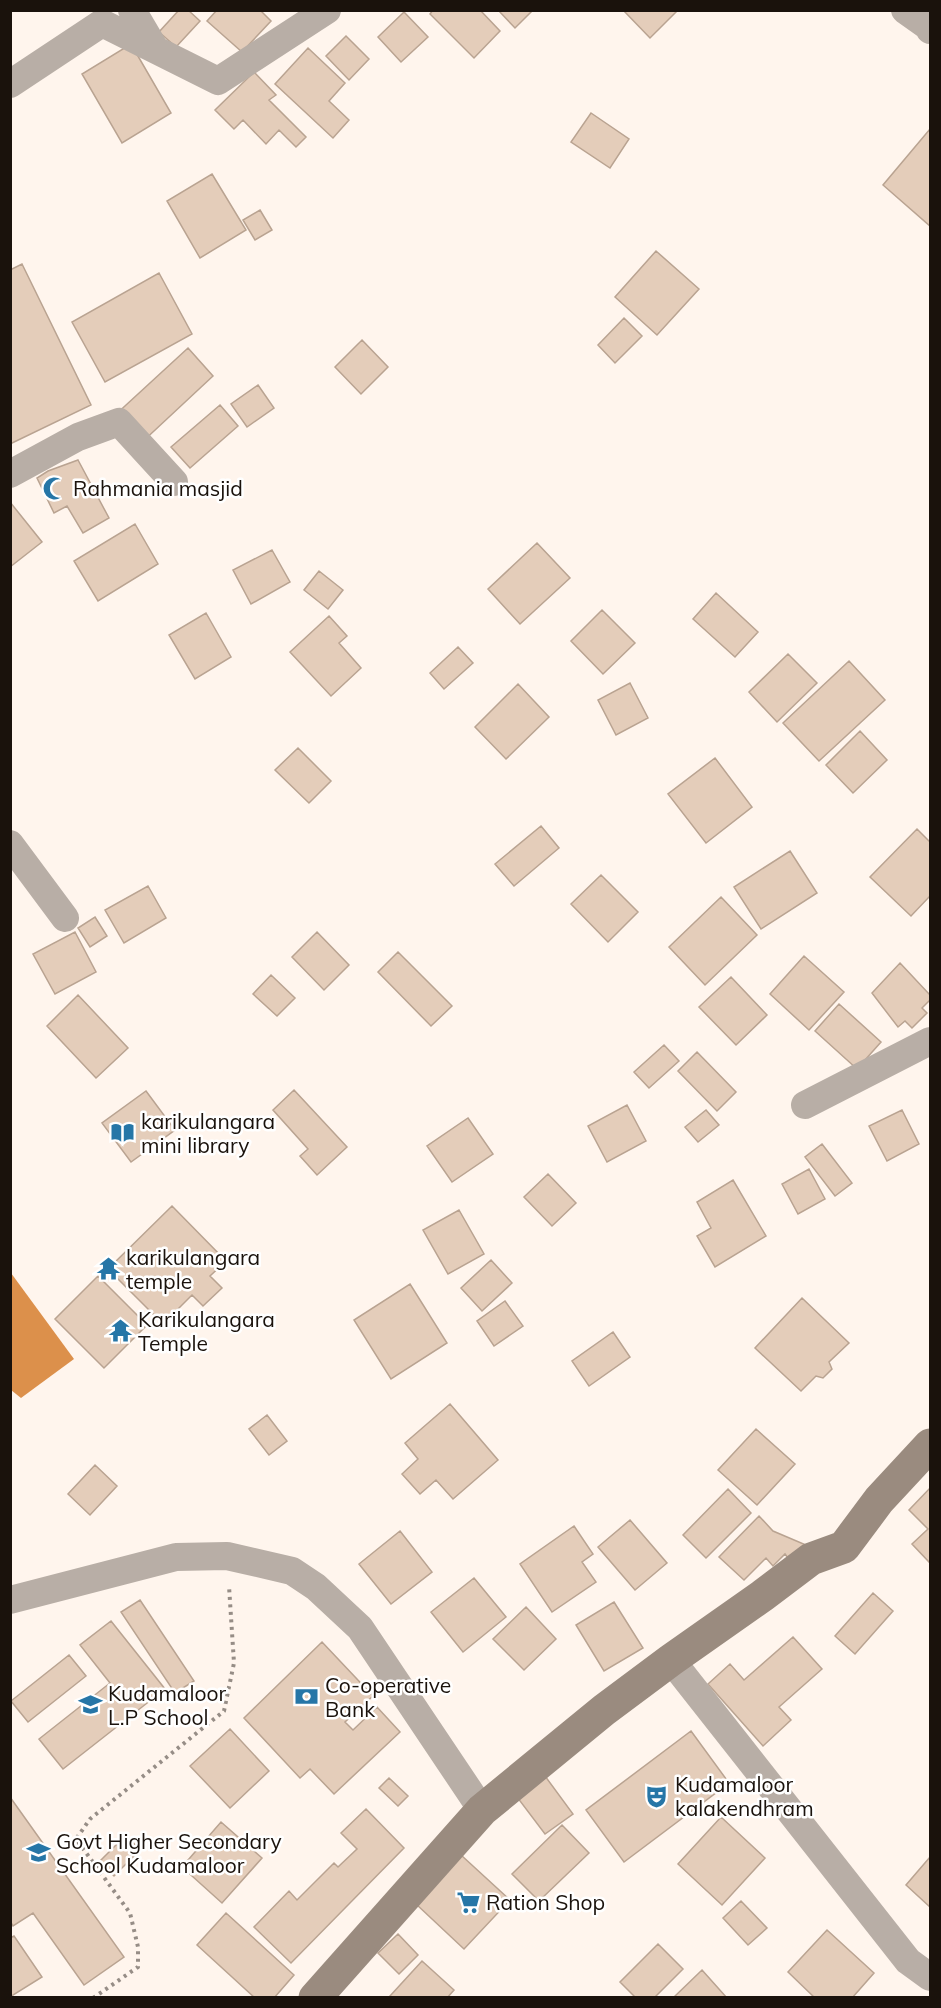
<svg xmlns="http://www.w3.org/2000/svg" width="941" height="2008" font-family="Mulish,sans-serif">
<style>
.water{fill:#dc904b}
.building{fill:#e4cdba;stroke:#b9a391;stroke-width:1.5}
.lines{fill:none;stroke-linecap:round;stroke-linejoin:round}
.path{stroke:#968d86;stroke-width:4;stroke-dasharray:3 4.5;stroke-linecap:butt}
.street{stroke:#b8aea6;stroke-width:28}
.secondary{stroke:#9a8b7f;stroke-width:33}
.labels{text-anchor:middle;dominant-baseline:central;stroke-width:5;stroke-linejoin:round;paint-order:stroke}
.poi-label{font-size:21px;fill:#1a120c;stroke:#fff;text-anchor:start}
</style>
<rect width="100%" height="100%" fill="#fff5ed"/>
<path class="water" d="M11,1273L74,1359L21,1398L11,1390Z"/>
<path class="building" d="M179,10H188L200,21L176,47L159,32Z
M217,10H260L271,21L242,52L207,21Z
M433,10H480L500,31L474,58L430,14Z
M498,10H533L515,28Z
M623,10H678L650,38Z
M404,12L428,37L401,62L378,37Z
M346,36L369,59L349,80L326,56Z
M131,44L171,113L122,143L82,74Z
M308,48L345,83L329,101L349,120L333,138L275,84Z
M254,72L276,95L269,100L306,137L296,147L279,130L266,144L243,120L234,129L215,110Z
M591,113L629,139L610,168L571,142Z
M930,129V226L883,185Z
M212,174L246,230L200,258L167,201Z
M260,210L272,230L255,240L243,220Z
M656,251L699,289L657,335L615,297Z
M22,264L91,405L10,444V270Z
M159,273L192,334L105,382L72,322Z
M624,318L642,336L615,363L598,345Z
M362,340L388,367L361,394L335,367Z
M188,348L213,376L139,445L113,417Z
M258,385L274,408L247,427L231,404Z
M220,405L238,426L190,468L171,447Z
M78,460L109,518L83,533L67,506L54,513L37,478L48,471Z
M10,502L42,542L10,567Z
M135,524L158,564L98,601L74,561Z
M537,543L570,578L520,624L488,589Z
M272,550L290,582L251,604L233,570Z
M319,571L343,590L328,609L304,590Z
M716,593L758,632L735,657L693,619Z
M602,610L635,643L603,674L571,641Z
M206,613L231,657L195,679L169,635Z
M329,616L347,636L339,643L361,668L331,696L290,652Z
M458,647L473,663L444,689L430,673Z
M788,654L817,683L777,722L749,692Z
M849,661L885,700L819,761L783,723Z
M630,683L648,718L616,735L598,700Z
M518,684L549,717L506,759L475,727Z
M860,731L887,760L853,793L826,765Z
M298,748L331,781L309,803L275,770Z
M715,758L752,807L706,843L668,794Z
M541,826L559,848L514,886L495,864Z
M917,829L930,842V896L911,916L870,877Z
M790,851L817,893L761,929L734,887Z
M601,875L638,912L608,942L571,904Z
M148,886L166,918L124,943L105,910Z
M721,897L757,935L705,985L669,947Z
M95,917L107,936L90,947L78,928Z
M75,932L96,972L55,994L33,954Z
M317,932L349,965L324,990L292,957Z
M398,952L452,1006L431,1026L378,972Z
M804,956L844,992L809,1030L770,994Z
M900,963L930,995V1000L922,1008L927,1013L912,1028L905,1021L898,1027L872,993Z
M271,975L295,998L277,1016L253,994Z
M731,977L767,1015L736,1045L699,1007Z
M78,995L128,1048L96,1078L47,1026Z
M839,1004L881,1042L857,1069L815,1031Z
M664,1045L679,1061L649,1088L634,1072Z
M697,1052L736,1092L717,1111L678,1071Z
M294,1090L347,1147L317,1175L300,1156L308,1149L273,1110Z
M146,1091L175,1130L131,1162L102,1123Z
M627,1105L646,1141L607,1162L588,1126Z
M706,1110L719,1125L698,1142L685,1127Z
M902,1110L919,1144L887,1161L869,1126Z
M468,1118L493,1154L452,1182L427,1146Z
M822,1144L852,1183L835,1196L805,1157Z
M809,1169L825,1199L798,1214L782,1184Z
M548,1174L576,1203L552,1226L524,1197Z
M733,1180L766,1236L715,1267L697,1236L711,1228L697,1202Z
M172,1206L226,1261L210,1276L222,1288L203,1306L192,1295L163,1324L108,1269Z
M459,1210L484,1254L448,1274L423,1230Z
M491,1260L512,1283L482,1311L461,1288Z
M98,1276L147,1325L104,1368L55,1319Z
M410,1284L447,1343L391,1379L354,1320Z
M802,1298L849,1343L829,1362L832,1369L823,1378L816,1376L801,1391L755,1348Z
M505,1301L523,1326L494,1346L477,1321Z
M613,1332L630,1357L589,1386L572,1361Z
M450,1404L498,1460L453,1499L436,1480L420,1494L402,1474L418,1459L405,1443Z
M267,1415L287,1441L269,1455L249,1429Z
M756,1429L795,1464L757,1505L718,1470Z
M95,1465L117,1486L90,1515L68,1494Z
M930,1488V1563L912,1544L928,1529L909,1510Z
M728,1489L751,1513L706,1558L683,1535Z
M759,1516L773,1531L806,1545L791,1562L785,1554L773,1566L766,1558L744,1580L719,1557Z
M630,1520L667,1563L635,1590L598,1547Z
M574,1526L593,1554L582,1562L596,1582L552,1612L520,1564Z
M400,1531L432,1572L391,1604L359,1564Z
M474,1578L506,1617L463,1652L431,1612Z
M873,1593L893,1611L855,1654L835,1636Z
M140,1600L194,1681L175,1693L121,1612Z
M614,1602L643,1648L604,1671L576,1625Z
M526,1607L556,1639L524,1670L493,1639Z
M111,1621L165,1689L63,1769L39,1739L110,1683L80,1645Z
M793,1637L822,1669L779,1707L791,1720L763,1746L708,1684L730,1664L744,1680Z
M322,1642L373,1696L345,1722L353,1730L377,1707L400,1732L334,1794L310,1769L300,1778L244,1718Z
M69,1655L86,1676L28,1722L11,1701Z
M230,1729L269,1771L230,1808L190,1766Z
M691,1731L729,1783L624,1862L586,1810Z
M545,1776L573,1814L545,1834L517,1797Z
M389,1778L408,1796L398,1806L379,1788Z
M10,1797L124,1957L84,1985L33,1913L13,1926L10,1921Z
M366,1809L404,1848L291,1963L254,1927L289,1891L297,1900L334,1863L338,1867L357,1849L341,1833Z
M721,1817L765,1858L722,1905L678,1864Z
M221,1822L262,1858L222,1903L182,1867Z
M562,1825L589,1853L539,1901L512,1874Z
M126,1835L140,1850L114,1876L100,1861Z
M461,1855L510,1900L464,1949L416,1904Z
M930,1857V1907L906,1885Z
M741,1901L767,1928L748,1945L723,1918Z
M226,1913L294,1975L274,1998H255L197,1945Z
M827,1930L874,1973L852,1998H815L788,1972Z
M398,1934L418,1955L399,1974L378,1953Z
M14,1936L42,1977L10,1997V1938Z
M658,1944L683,1969L654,1998H636L620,1982Z
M422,1961L454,1990L447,1998H392L390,1996Z
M702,1970L727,1998H673Z"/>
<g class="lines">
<path class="path" d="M93,1998L138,1967V1947L130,1913L76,1839L90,1819L224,1711L234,1663L229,1586"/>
<path class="street" d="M132,10L155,49
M905,10L929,27L930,30
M10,84L102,23L218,81L327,10
M10,474L78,437L119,422L174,482
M10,844L65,918
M805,1105L930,1041
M10,1600L176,1557L227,1556L292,1571L316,1587L360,1628L482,1810
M671,1660L908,1961L930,1977"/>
<path class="secondary" d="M315,1998L482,1810L604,1710L671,1660L762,1596L811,1559L844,1547L879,1500L930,1445"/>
</g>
<defs>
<symbol id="mosque-bare" viewBox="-9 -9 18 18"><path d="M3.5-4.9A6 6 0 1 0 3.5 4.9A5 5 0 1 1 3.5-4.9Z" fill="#2676a7" stroke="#fff" stroke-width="2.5" paint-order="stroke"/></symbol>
<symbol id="library-bare" viewBox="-9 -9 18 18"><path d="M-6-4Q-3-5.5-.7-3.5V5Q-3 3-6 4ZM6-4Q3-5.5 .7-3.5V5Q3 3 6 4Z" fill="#2676a7" stroke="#fff" stroke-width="2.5" paint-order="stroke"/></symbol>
<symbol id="temple-bare" viewBox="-9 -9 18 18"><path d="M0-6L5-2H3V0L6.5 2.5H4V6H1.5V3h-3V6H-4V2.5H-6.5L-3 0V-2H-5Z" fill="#2676a7" stroke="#fff" stroke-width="2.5" paint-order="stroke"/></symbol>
<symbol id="bank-bare" viewBox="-9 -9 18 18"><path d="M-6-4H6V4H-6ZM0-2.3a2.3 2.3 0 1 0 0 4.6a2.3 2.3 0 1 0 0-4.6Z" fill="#2676a7" stroke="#fff" stroke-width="2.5" paint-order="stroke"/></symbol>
<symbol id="school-bare" viewBox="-9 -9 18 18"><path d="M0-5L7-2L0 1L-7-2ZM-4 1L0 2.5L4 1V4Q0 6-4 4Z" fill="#2676a7" stroke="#fff" stroke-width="2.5" paint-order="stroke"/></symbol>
<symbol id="theatre-bare" viewBox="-9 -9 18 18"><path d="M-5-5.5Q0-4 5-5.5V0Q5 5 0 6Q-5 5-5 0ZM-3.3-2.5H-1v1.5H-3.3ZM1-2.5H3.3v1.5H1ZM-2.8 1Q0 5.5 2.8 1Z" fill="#2676a7" stroke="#fff" stroke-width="2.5" paint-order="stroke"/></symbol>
<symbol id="supermarket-bare" viewBox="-9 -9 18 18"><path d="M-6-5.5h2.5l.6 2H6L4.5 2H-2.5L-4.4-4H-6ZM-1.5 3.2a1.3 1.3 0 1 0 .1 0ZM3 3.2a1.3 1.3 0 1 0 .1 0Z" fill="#2676a7" stroke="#fff" stroke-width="2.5" paint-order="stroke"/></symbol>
</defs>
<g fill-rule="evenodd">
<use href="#mosque-bare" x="38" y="472" width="33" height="33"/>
<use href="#library-bare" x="106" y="1116" width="33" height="33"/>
<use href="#temple-bare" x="92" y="1252" width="33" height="33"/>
<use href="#temple-bare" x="104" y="1314" width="33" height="33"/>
<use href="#bank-bare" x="290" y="1680" width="33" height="33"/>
<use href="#school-bare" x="74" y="1688" width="33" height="33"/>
<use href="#theatre-bare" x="640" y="1780" width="33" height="33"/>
<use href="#school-bare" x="22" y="1836" width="33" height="33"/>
<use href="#supermarket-bare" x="452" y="1886" width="33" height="33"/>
</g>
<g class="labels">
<g class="poi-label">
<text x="73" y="488">Rahmania masjid</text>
<text x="141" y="1121">karikulangara<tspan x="141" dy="24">mini library</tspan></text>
<text x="126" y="1257">karikulangara<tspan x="126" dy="24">temple</tspan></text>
<text x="138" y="1319">Karikulangara<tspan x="138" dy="24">Temple</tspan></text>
<text x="325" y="1685">Co-operative<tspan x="325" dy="24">Bank</tspan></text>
<text x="108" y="1693">Kudamaloor<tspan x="108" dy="24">L.P School</tspan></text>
<text x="675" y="1784">Kudamaloor<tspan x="675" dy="24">kalakendhram</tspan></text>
<text x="56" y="1841">Govt Higher Secondary<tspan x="56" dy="24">School Kudamaloor</tspan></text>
<text x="486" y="1902">Ration Shop</text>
</g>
</g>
<rect width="941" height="2008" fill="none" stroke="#1a120c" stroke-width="24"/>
</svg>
